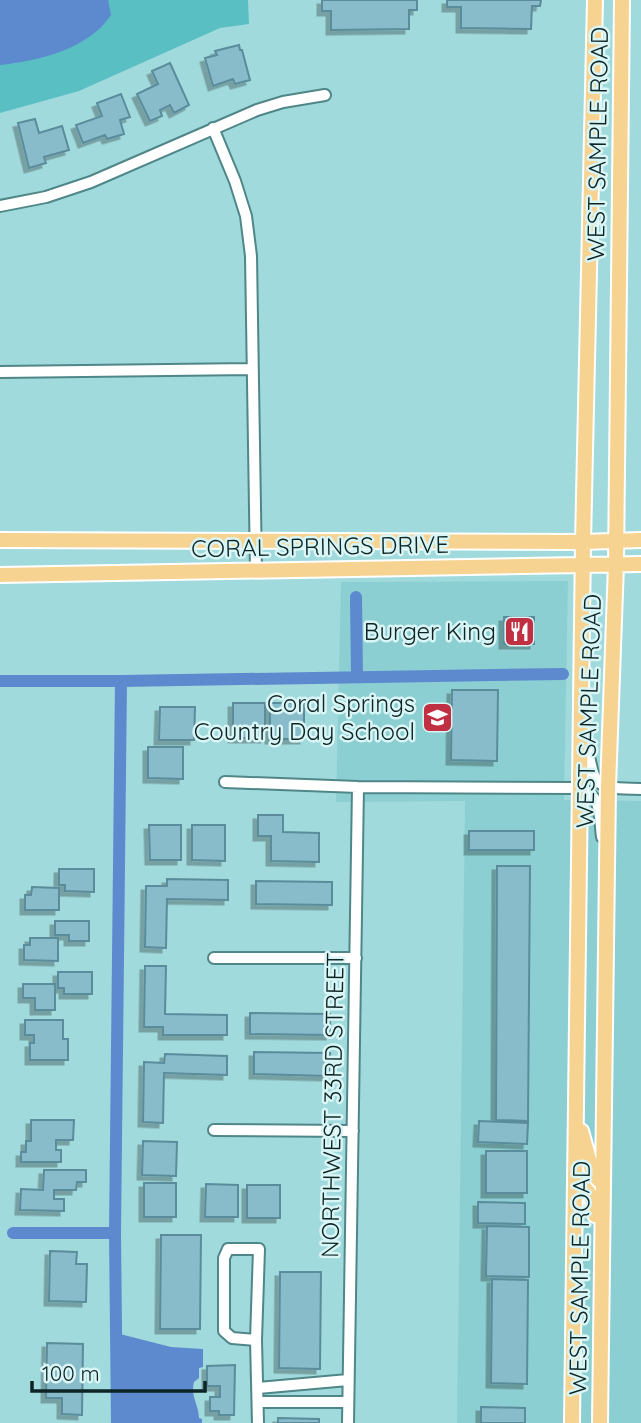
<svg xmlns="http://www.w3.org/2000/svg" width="641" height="1423" font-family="Quicksand,sans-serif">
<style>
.built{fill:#8ccfd2}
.green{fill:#59bfc3}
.water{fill:#5d89cf}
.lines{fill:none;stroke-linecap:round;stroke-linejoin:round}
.canal{stroke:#5d89cf;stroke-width:12}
.building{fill:#89bccb;stroke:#5a8c9b;stroke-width:2;filter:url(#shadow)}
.minor-casing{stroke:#4f8688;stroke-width:14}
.major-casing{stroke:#fff;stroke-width:18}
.minor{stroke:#fff;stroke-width:10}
.major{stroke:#f7d391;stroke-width:14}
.labels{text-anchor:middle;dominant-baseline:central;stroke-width:5;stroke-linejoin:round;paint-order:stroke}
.street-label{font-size:24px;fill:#0d2425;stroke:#d9f5f5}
.poi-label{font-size:24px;fill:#0d2425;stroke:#d9f5f5;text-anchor:end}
</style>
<defs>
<filter id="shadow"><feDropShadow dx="-4.5" dy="4.5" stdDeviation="0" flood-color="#0004"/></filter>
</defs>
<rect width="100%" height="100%" fill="#a1dadc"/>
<path class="built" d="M568,581L564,800L641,801V1423H457L465,801L336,802L341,582Z"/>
<path class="green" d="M0,0H248L249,24L220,28L79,91L0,113Z"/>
<path class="water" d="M0,0H108L111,15C89,49 38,61 0,65Z
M116,1333L171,1347L203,1349V1367L199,1368V1378L194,1382C190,1396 199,1405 199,1418L202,1419V1423H117Z"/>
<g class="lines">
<path class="canal" d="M356,597L357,677
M0,681H121
M13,1233H115
M117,1423L115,1233L121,681L563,674"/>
</g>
<path class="building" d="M322,0H417V10H409V29L331,30V11H322Z
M447,0H541L540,6H532L531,29L461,28V7H447Z
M239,45L240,50H242L250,80L235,84L233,79L213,86L205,58L217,55L215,51Z
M170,63L189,105L174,113L170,105L160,110L162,116L150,121L137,94L158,84L152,71Z
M121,94L130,117L120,120L124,134L107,139L105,135L83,143L76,125L102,116L97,103Z
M35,119L39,133L62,126L69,150L44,157L46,163L29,168L18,123Z
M504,617H534V644H504Z
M452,690H498L497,761L451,760Z
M233,703H265V738H233Z
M270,703H304V739H270Z
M160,707H195L194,740H159Z
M148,747H183V779L148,778Z
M258,815H283V832L319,833V862L271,861V836H258Z
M149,825H181V860H150Z
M192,825H225V861L192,860Z
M469,831H534V850H469Z
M497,866H530L528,1121L496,1120Z
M59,869H94V892L65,891V885H59Z
M167,879L228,880V900L167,899L166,948L145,947L146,886H167Z
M256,881L332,882V905L256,904Z
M32,887L59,888V910H25V895H31Z
M55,921H89V941H69V935H55Z
M30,938H58V961L24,960V945H30Z
M145,966H166L165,1014L227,1015V1035H163V1027H144Z
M58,972H92V994H64V988H58Z
M23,984H55V1010H35V998H23Z
M250,1013L330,1014V1035L250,1034Z
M25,1020H63V1039H68V1060H30V1043H34V1035H25Z
M254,1052L330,1053L329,1076L254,1074Z
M165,1054L227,1056V1075L164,1073L163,1123L143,1122L144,1062L164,1063Z
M31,1120H74L73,1140H56V1150H61V1162H21V1152H26V1141H31Z
M479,1121L528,1123L527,1144L478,1142Z
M143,1141L177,1142L176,1176L142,1175Z
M486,1151H527V1193H486Z
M44,1170H86V1182H77L76,1190H54V1199H64V1211L20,1210L21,1189L43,1190Z
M144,1183H176V1217H144Z
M206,1184L238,1185V1217H205Z
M247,1185H280V1218H247Z
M478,1202L525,1203V1224L478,1223Z
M487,1226L529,1227V1277L486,1276Z
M161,1235H201L200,1329H160Z
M50,1251L77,1252L76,1264H87L86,1302L49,1301Z
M280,1272H321L320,1369L279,1368Z
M492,1279L528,1280L527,1384L491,1383Z
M47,1343L83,1344L82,1415L62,1414V1398H46Z
M235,1365L234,1415H219V1411H210V1397H220V1386H207V1366Z
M481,1407L525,1408V1423H481Z
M278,1418L319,1419V1423H278Z"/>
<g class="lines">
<defs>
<path id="minor" d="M213,128L235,181L246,216L251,256L256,571
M0,206L46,197L91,182L257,110L283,102L325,95
M0,372L252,369
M585,737C596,786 589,788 641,789
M225,782L358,787L580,788C603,797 599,815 602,837
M214,958H356
M214,1130L353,1131
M256,1340L232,1338L224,1331V1258L228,1249H259L256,1340L258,1423
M258,1388L348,1380
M258,1402H348
M348,1423L358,787"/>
<path id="major" d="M0,540L583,542L641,540
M0,575L641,564
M581,1131L593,1174L603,1184
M575,1181C591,1191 593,1197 595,1215
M572,1423L583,542L595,0
M600,1423L608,788L616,564L622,0"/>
</defs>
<use href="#minor" class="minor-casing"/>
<use href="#major" class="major-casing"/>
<use href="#minor" class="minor"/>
<use href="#major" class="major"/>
</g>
<defs>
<symbol id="restaurant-square" viewBox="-11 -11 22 22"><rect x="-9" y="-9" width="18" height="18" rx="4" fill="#c02f42" stroke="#d9f5f5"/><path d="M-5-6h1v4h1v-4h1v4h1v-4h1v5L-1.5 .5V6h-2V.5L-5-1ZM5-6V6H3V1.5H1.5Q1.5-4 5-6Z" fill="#fff"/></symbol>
<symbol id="school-square" viewBox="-11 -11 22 22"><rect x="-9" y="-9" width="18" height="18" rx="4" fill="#c02f42" stroke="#d9f5f5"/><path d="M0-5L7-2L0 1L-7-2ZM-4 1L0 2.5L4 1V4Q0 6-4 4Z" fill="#fff"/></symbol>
</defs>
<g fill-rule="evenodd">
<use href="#restaurant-square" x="502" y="614" width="35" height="35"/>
<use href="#school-square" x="420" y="700" width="35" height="35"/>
</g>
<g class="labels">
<g class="street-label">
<text transform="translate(597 144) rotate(-89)">WEST SAMPLE ROAD</text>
<text transform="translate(320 546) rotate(-1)">CORAL SPRINGS DRIVE</text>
<text transform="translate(588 711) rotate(-88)">WEST SAMPLE ROAD</text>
<text transform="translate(332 1105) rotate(-89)">NORTHWEST 33RD STREET</text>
<text transform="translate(579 1278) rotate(-89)">WEST SAMPLE ROAD</text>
</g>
<g class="poi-label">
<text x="496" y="631">Burger King</text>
<text x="415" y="703">Coral Springs<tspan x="415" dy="28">Country Day School</tspan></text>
</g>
</g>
<path d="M32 1381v10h173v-10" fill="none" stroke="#0d2425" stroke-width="3.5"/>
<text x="42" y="1381" font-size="21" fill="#0d2425" stroke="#d9f5f5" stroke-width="5" paint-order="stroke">100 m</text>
</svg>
